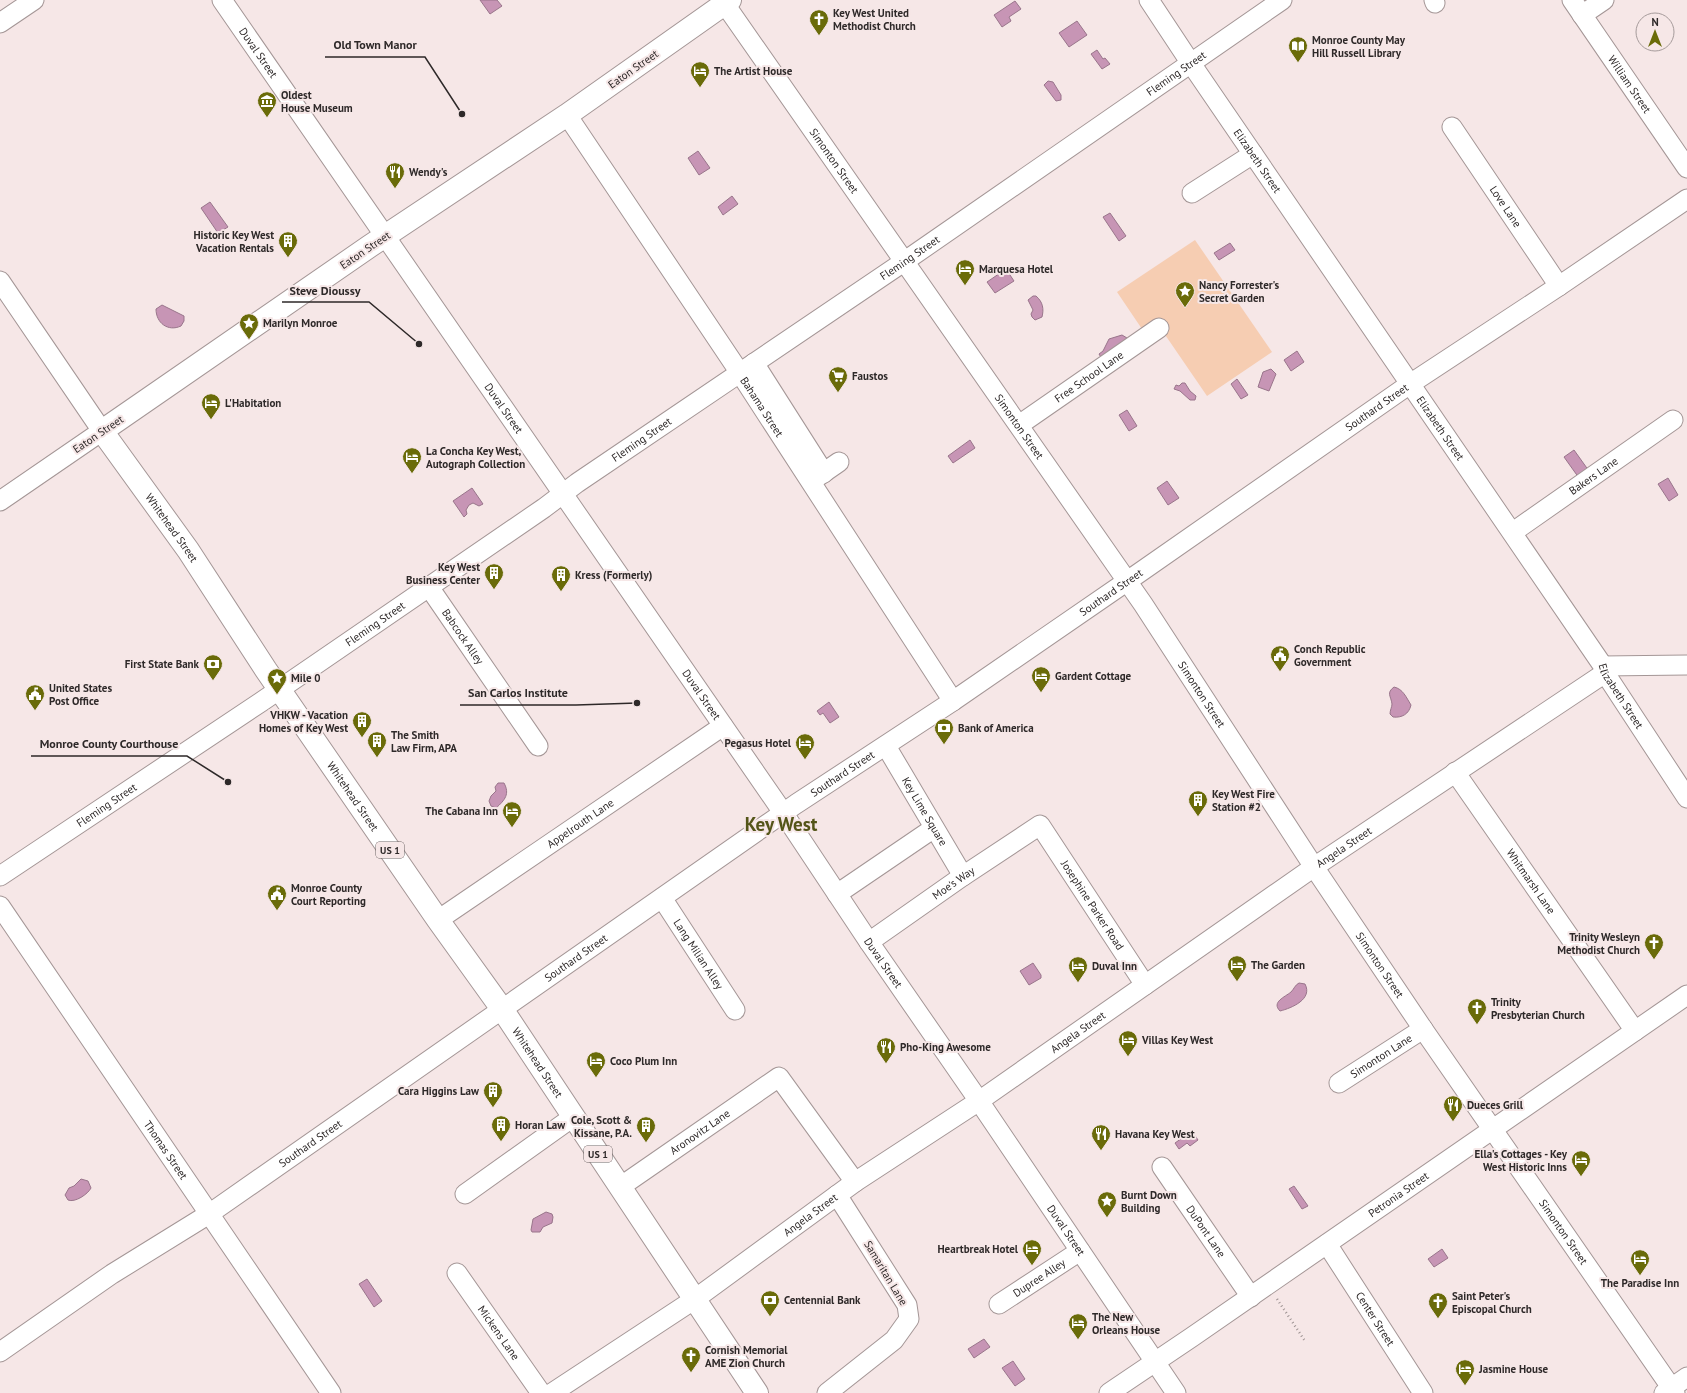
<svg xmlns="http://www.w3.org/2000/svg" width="1687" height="1393" font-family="'PT Sans',sans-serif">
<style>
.green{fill:#f6cdb2}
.water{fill:#c795b5;stroke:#99758b}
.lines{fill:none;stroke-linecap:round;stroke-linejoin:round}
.minor-casing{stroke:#a49696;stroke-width:21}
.major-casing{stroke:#a49696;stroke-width:24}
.path{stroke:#9e9393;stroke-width:2.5;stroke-dasharray:1 3;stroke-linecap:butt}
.minor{stroke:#fff;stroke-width:19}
.major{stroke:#fff;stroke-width:22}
.labels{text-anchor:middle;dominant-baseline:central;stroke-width:4;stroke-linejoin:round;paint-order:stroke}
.shield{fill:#f6e7e7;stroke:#6a6262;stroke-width:1}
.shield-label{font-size:10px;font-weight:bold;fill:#2e2929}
.poi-label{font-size:11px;font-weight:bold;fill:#2e2929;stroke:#f6e7e7;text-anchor:start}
.street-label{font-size:11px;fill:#2e2929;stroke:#f6e7e7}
.town-label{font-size:19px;font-weight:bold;fill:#545519;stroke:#f6e7e7}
.leader{fill:none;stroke:#2e2929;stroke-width:1.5}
.callout-dot{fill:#2e2929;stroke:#f6e7e7;stroke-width:1.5}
.callout-label{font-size:12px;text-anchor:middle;font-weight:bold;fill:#2e2929;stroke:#f6e7e7;stroke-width:4;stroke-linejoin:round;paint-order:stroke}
</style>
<rect width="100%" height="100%" fill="#f6e7e7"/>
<path class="green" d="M1195,240L1272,352L1207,396L1157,323L1144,332L1117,292Z"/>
<path class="water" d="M480,0H497L502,6L490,14Z
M1015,1L1021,9L1009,17L1011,21L1002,27L994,15Z
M1077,21L1087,35L1069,47L1059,33Z
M1097,50L1103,59L1105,58L1110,64L1102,69L1091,54Z
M1048,81L1053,82L1061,95V100L1056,101L1044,85Z
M698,151L710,168L699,175L688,158Z
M732,196L738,204L723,215L718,207Z
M210,202L228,227L218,233L201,208Z
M1110,213L1126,236L1119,241L1103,217Z
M1230,243L1235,250L1219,260L1214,253Z
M1006,269L1014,281L995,293L987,282Z
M1033,296H1036C1043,302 1044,309 1042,317L1035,320L1032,317L1031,314L1033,310L1028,300Z
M162,305L184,316V321L181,326C168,332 156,323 156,309Z
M1122,335L1127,338L1128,342L1102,359L1099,354L1103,351L1109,339Z
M1297,351L1304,362L1291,371L1284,360Z
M1271,369L1276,374L1269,391L1258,387L1263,372Z
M1237,379L1248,395L1241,399L1231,384Z
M1182,383H1185L1190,391L1196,396L1195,400H1190L1180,391L1174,389L1176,385L1179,386Z
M1127,410L1137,426L1129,431L1119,415Z
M970,440L975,448L953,463L948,456Z
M1574,450L1589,471L1579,478L1564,457Z
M1668,478L1678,495L1669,501L1658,484Z
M1167,481L1179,498L1168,505L1157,488Z
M472,488L483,504L479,506L473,503L469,505L466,510L467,514L464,517L453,501Z
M1394,687C1403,689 1406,697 1411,705C1409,714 1402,718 1393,717L1390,714C1390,710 1392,707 1392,704C1391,696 1386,693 1394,687Z
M829,702L839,717L830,723L823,713L820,715L817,711Z
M498,783H504C510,794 505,800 496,808L491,806L489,801L491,796L496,791L495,787Z
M1033,963L1041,975V978L1029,985L1020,971Z
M1299,983L1305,984C1313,999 1292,1008 1280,1011C1271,1002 1285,997 1291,992C1294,989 1295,985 1299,983Z
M1192,1131L1198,1140L1190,1146L1187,1143L1179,1149L1175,1143Z
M81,1179L88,1181L91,1188C88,1194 75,1203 68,1200L65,1195L69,1188L74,1186Z
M1294,1186L1308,1206L1302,1209L1289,1189Z
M546,1212L552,1214L553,1217L552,1223L543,1227L540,1232H532L531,1230L533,1219Z
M1442,1249L1448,1258L1434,1267L1428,1259Z
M367,1279L382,1301L374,1307L359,1284Z
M984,1339L990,1347L974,1358L968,1349Z
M1013,1361L1025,1379L1015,1386L1002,1368Z"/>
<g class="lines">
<defs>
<g id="minor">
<path id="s1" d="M222,0L784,814L869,942L979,1101L1176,1393"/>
<path id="s2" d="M722,0L1143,604L1314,867L1423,1029L1675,1393"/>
<path id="s3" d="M1149,0L1190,62L1603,666L1605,673L1687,798"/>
<path d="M1434,0L1435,3"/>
<path id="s4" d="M1572,0L1687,168"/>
<path d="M1582,15L1604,0"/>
<path d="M0,23L34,0"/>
<path id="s5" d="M567,115L740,373L953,701"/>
<path id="s6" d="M1452,127L1559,286"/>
<path d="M1192,193L1253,154"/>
<path d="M0,281L102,431L0,501"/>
<path d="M754,363L824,473"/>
<path id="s7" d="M1019,425L1159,328"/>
<path d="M813,480L839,462"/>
<path id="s8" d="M1513,532L1673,420"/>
<path id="s9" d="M429,587L538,746"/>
<path d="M1603,666L1687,665"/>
<path id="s10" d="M886,746L963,876"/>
<path id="s11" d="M1455,772L1635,1031"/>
<path id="s12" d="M0,876L261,702L544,508L577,483L905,261L1282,0"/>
<path d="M837,894L934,828"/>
<path id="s13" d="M662,898L735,1010"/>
<path id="s14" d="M0,906L331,1393"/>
<path id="s15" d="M438,920L723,726"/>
<path id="s16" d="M869,942L963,876L1040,825L1145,985"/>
<path id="s17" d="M1339,1083L1423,1029"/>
<path id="s18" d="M1162,1167L1251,1297"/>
<path id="s19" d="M620,1187L779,1077L855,1182"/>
<path d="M465,1194L573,1117"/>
<path id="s20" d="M1327,1244L1423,1393"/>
<path id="s21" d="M457,1273L541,1393"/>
<path id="s22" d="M999,1304L1080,1251"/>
<path id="s23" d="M0,1352L112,1274L209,1214L796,804L953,701L1139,573L1410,384L1559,286L1687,199"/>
<path id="s24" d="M552,1393L695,1299L855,1182L979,1101L1314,867L1605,673"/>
<path d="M827,1393L894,1340L909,1319L907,1305L837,1195"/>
<path id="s25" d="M1109,1393L1192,1337L1687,995"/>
<path d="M1664,1393L1687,1377"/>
</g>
<g id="major">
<path id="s26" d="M730,0L567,115L370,246L102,431L188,550L266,670L438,920L502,1009L757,1393"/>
</g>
</defs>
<use href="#minor" class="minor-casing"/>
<use href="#major" class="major-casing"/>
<path class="path" d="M1277,1299L1305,1341"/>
<use href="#minor" class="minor"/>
<use href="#major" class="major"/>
</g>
<defs>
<symbol id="church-pin" viewBox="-11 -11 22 30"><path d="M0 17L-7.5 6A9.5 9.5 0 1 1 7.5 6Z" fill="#6a6b09" stroke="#f6e7e7"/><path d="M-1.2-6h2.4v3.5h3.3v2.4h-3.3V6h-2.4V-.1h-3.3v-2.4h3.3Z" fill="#fff"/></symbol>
<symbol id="library-pin" viewBox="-11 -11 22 30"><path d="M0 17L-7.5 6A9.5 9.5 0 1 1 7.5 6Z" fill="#6a6b09" stroke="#f6e7e7"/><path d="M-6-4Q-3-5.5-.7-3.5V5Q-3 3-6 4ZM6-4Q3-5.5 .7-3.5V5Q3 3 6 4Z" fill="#fff"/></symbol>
<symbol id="hotel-pin" viewBox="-11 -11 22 30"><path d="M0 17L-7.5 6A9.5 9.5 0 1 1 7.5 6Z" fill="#6a6b09" stroke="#f6e7e7"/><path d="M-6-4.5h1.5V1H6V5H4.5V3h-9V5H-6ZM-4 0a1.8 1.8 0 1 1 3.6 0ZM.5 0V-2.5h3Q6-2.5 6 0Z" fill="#fff"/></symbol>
<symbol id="museum-pin" viewBox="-11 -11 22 30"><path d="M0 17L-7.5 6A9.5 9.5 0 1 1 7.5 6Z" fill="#6a6b09" stroke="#f6e7e7"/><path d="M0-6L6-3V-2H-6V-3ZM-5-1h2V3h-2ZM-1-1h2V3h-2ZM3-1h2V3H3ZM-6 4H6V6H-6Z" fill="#fff"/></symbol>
<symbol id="restaurant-pin" viewBox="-11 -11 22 30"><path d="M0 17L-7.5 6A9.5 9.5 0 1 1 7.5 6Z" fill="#6a6b09" stroke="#f6e7e7"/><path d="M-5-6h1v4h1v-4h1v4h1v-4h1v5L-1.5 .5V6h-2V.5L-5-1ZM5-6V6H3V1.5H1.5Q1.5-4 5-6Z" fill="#fff"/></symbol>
<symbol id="building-pin" viewBox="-11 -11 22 30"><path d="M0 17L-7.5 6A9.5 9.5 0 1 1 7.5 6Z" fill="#6a6b09" stroke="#f6e7e7"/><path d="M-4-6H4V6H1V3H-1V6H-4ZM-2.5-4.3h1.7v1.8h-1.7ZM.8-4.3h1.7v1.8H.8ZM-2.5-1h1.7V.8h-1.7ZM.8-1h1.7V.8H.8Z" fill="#fff"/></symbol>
<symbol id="sight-pin" viewBox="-11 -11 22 30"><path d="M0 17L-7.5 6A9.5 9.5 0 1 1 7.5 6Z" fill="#6a6b09" stroke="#f6e7e7"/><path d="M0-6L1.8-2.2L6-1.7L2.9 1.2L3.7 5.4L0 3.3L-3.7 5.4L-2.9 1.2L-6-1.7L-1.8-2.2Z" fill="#fff"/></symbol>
<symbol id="supermarket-pin" viewBox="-11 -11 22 30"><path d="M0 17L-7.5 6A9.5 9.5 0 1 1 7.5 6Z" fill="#6a6b09" stroke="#f6e7e7"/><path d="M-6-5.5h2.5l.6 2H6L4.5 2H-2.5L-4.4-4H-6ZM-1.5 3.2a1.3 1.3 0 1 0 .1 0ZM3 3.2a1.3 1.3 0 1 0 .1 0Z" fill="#fff"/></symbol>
<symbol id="civic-pin" viewBox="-11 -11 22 30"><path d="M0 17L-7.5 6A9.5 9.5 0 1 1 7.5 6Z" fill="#6a6b09" stroke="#f6e7e7"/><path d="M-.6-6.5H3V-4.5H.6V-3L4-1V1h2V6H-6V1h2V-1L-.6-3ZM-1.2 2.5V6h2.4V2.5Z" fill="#fff"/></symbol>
<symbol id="bank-pin" viewBox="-11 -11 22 30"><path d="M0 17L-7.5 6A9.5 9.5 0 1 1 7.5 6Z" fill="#6a6b09" stroke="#f6e7e7"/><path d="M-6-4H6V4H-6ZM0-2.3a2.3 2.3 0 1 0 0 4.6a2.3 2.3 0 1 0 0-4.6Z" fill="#fff"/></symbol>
</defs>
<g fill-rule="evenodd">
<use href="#church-pin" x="808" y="8" width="22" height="30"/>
<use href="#library-pin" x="1287" y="35" width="22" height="30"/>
<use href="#hotel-pin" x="689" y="60" width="22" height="30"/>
<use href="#museum-pin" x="256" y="90" width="22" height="30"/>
<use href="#restaurant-pin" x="384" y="161" width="22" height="30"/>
<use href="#building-pin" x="277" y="230" width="22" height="30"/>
<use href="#hotel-pin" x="954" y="258" width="22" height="30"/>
<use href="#sight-pin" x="1174" y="280" width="22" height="30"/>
<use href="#sight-pin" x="238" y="312" width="22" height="30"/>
<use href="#supermarket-pin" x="827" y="365" width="22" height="30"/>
<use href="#hotel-pin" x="200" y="392" width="22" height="30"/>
<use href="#hotel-pin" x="401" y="446" width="22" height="30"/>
<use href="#building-pin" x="483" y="562" width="22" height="30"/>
<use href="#building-pin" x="550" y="564" width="22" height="30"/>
<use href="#civic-pin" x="1269" y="644" width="22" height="30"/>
<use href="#bank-pin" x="202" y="653" width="22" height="30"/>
<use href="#hotel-pin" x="1030" y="665" width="22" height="30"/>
<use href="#sight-pin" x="266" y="667" width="22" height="30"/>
<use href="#civic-pin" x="24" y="683" width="22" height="30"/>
<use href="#building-pin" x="351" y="710" width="22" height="30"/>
<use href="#bank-pin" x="933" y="717" width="22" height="30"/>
<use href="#building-pin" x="366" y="730" width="22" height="30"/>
<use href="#hotel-pin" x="794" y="732" width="22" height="30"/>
<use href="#building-pin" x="1187" y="789" width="22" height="30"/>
<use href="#hotel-pin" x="501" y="800" width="22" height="30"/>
<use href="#civic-pin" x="266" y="883" width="22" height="30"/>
<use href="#church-pin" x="1643" y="932" width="22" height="30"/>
<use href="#hotel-pin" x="1226" y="954" width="22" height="30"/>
<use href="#hotel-pin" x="1067" y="955" width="22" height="30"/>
<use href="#church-pin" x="1466" y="997" width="22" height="30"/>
<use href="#hotel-pin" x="1117" y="1029" width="22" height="30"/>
<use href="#restaurant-pin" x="875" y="1036" width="22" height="30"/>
<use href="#hotel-pin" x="585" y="1050" width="22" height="30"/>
<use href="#building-pin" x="482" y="1080" width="22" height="30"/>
<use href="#restaurant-pin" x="1442" y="1094" width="22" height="30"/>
<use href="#building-pin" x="490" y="1114" width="22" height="30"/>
<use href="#building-pin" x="635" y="1115" width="22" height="30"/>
<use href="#restaurant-pin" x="1090" y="1123" width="22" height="30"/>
<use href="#hotel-pin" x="1570" y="1149" width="22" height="30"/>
<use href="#sight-pin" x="1096" y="1190" width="22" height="30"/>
<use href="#hotel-pin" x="1021" y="1238" width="22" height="30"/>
<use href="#hotel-pin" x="1629" y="1248" width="22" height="30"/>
<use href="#bank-pin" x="759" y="1289" width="22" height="30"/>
<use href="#church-pin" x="1427" y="1291" width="22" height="30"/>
<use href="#hotel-pin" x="1067" y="1312" width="22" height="30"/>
<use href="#church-pin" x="680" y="1345" width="22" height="30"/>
<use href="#hotel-pin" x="1454" y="1358" width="22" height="30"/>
</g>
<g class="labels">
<g class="shield">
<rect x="376" y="842" width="28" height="16" rx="3"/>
<rect x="584" y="1146" width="28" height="16" rx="3"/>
</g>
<g class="shield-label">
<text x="390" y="850">US 1</text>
<text x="598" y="1154">US 1</text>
</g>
<g class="poi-label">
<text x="833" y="13">Key West United<tspan x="833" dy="13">Methodist Church</tspan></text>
<text x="1312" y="40">Monroe County May<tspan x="1312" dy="13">Hill Russell Library</tspan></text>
<text x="714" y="71">The Artist House</text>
<text x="281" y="95">Oldest<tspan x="281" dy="13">House Museum</tspan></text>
<text x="409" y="172">Wendy's</text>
<text x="274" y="235" text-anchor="end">Historic Key West<tspan x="274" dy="13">Vacation Rentals</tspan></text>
<text x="979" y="269">Marquesa Hotel</text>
<text x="1199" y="285">Nancy Forrester's<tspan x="1199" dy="13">Secret Garden</tspan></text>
<text x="263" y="323">Marilyn Monroe</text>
<text x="852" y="376">Faustos</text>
<text x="225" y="403">L'Habitation</text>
<text x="426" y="451">La Concha Key West,<tspan x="426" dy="13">Autograph Collection</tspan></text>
<text x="480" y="567" text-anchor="end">Key West<tspan x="480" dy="13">Business Center</tspan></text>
<text x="575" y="575">Kress (Formerly)</text>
<text x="1294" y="649">Conch Republic<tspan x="1294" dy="13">Government</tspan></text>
<text x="199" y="664" text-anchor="end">First State Bank</text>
<text x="1055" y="676">Gardent Cottage</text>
<text x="291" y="678">Mile 0</text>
<text x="49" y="688">United States<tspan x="49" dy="13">Post Office</tspan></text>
<text x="348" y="715" text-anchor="end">VHKW - Vacation<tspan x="348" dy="13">Homes of Key West</tspan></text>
<text x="958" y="728">Bank of America</text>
<text x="391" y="735">The Smith<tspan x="391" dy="13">Law Firm, APA</tspan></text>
<text x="791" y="743" text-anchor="end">Pegasus Hotel</text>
<text x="1212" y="794">Key West Fire<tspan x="1212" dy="13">Station #2</tspan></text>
<text x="498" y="811" text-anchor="end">The Cabana Inn</text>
<text x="291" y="888">Monroe County<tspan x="291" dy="13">Court Reporting</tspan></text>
<text x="1640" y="937" text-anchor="end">Trinity Wesleyn<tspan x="1640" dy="13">Methodist Church</tspan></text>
<text x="1251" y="965">The Garden</text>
<text x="1092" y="966">Duval Inn</text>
<text x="1491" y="1002">Trinity<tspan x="1491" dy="13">Presbyterian Church</tspan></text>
<text x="1142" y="1040">Villas Key West</text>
<text x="900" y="1047">Pho-King Awesome</text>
<text x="610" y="1061">Coco Plum Inn</text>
<text x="479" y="1091" text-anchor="end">Cara Higgins Law</text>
<text x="1467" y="1105">Dueces Grill</text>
<text x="632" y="1120" text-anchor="end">Cole, Scott &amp;<tspan x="632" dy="13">Kissane, P.A.</tspan></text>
<text x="515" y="1125">Horan Law</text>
<text x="1115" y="1134">Havana Key West</text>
<text x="1567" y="1154" text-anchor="end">Ella's Cottages - Key<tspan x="1567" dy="13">West Historic Inns</tspan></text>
<text x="1121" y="1195">Burnt Down<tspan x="1121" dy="13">Building</tspan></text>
<text x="1018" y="1249" text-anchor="end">Heartbreak Hotel</text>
<text x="1640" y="1283" text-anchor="middle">The Paradise Inn</text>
<text x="1452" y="1296">Saint Peter's<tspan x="1452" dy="13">Episcopal Church</tspan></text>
<text x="784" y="1300">Centennial Bank</text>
<text x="1092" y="1317">The New<tspan x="1092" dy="13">Orleans House</tspan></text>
<text x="705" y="1350">Cornish Memorial<tspan x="705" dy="13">AME Zion Church</tspan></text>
<text x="1479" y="1369">Jasmine House</text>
</g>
<g class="street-label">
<text stroke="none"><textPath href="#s1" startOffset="64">Duval Street</textPath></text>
<text transform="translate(633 69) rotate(-35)">Eaton Street</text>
<text stroke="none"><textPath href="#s12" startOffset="1424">Fleming Street</textPath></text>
<text stroke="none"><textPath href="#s4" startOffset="102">William Street</textPath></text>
<text stroke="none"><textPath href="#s3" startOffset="194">Elizabeth Street</textPath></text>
<text stroke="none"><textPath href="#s2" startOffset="196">Simonton Street</textPath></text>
<text stroke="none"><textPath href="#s6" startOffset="96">Love Lane</textPath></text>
<text transform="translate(365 250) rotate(-34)">Eaton Street</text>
<text stroke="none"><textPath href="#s12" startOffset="1100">Fleming Street</textPath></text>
<text stroke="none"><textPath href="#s7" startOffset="85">Free School Lane</textPath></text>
<text stroke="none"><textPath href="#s5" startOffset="351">Bahama Street</textPath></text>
<text stroke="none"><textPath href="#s23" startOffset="1670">Southard Street</textPath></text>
<text stroke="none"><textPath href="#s1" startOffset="496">Duval Street</textPath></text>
<text stroke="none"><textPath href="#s2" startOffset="520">Simonton Street</textPath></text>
<text stroke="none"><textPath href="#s3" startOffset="518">Elizabeth Street</textPath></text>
<text transform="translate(98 434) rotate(-34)">Eaton Street</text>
<text stroke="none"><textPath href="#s12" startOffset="776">Fleming Street</textPath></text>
<text stroke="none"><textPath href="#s8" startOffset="98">Bakers Lane</textPath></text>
<text stroke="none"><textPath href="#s26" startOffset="881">Whitehead Street</textPath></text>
<text stroke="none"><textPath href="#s23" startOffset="1346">Southard Street</textPath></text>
<text stroke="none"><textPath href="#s12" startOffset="452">Fleming Street</textPath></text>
<text stroke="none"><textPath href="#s9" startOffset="60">Babcock Alley</textPath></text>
<text stroke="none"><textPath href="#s2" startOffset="844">Simonton Street</textPath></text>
<text stroke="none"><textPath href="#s1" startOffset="844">Duval Street</textPath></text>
<text stroke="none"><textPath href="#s3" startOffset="841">Elizabeth Street</textPath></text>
<text stroke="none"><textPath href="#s23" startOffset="1022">Southard Street</textPath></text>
<text stroke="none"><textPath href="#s26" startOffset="1205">Whitehead Street</textPath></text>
<text stroke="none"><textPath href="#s12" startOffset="128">Fleming Street</textPath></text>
<text stroke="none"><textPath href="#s10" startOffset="76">Key Lime Square</textPath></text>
<text stroke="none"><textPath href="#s15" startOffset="172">Appelrouth Lane</textPath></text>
<text stroke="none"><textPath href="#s24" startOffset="962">Angela Street</textPath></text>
<text stroke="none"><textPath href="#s11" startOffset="133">Whitmarsh Lane</textPath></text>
<text stroke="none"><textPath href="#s16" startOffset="103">Moe's Way</textPath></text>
<text stroke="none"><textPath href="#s16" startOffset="303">Josephine Parker Road</textPath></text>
<text stroke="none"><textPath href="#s13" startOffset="67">Lang Milian Alley</textPath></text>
<text stroke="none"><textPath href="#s23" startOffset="698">Southard Street</textPath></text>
<text stroke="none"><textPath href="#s1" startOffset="1168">Duval Street</textPath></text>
<text stroke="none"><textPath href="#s2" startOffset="1168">Simonton Street</textPath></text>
<text stroke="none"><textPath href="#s24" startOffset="638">Angela Street</textPath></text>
<text stroke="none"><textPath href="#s17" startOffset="50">Simonton Lane</textPath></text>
<text stroke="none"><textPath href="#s26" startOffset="1529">Whitehead Street</textPath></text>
<text stroke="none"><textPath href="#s19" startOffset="97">Aronovitz Lane</textPath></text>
<text stroke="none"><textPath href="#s23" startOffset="374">Southard Street</textPath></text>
<text stroke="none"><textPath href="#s14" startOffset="295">Thomas Street</textPath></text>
<text stroke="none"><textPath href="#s25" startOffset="351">Petronia Street</textPath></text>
<text stroke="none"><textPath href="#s24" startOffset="314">Angela Street</textPath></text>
<text stroke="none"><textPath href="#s1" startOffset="1492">Duval Street</textPath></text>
<text stroke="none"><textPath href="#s18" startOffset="78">DuPont Lane</textPath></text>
<text stroke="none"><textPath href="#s2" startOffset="1492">Simonton Street</textPath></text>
<text transform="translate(886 1273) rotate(59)">Samaritan Lane</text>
<text stroke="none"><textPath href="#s22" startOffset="48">Dupree Alley</textPath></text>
<text stroke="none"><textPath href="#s20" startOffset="89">Center Street</textPath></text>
<text stroke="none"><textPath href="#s21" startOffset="73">Mickens Lane</textPath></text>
</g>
<g class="town-label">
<text x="781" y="824">Key West</text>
</g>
</g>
<path class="leader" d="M462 114L425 57H325M419 344L369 302H282M637 703L576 705H460M228 782L187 756H31"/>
<g class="callout-dot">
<circle cx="462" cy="114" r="4"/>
<circle cx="419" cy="344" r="4"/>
<circle cx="637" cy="703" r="4"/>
<circle cx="228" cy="782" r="4"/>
</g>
<g class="callout-label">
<text x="375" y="49">Old Town Manor</text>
<text x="325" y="295">Steve Dioussy</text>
<text x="518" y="697">San Carlos Institute</text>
<text x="109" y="748">Monroe County Courthouse</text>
</g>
<g transform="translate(1655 32)"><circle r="19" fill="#f6e7e7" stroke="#a69b9b"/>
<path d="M0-3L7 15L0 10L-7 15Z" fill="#6a6b09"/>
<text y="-6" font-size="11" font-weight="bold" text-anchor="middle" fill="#2e2929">N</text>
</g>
</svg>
